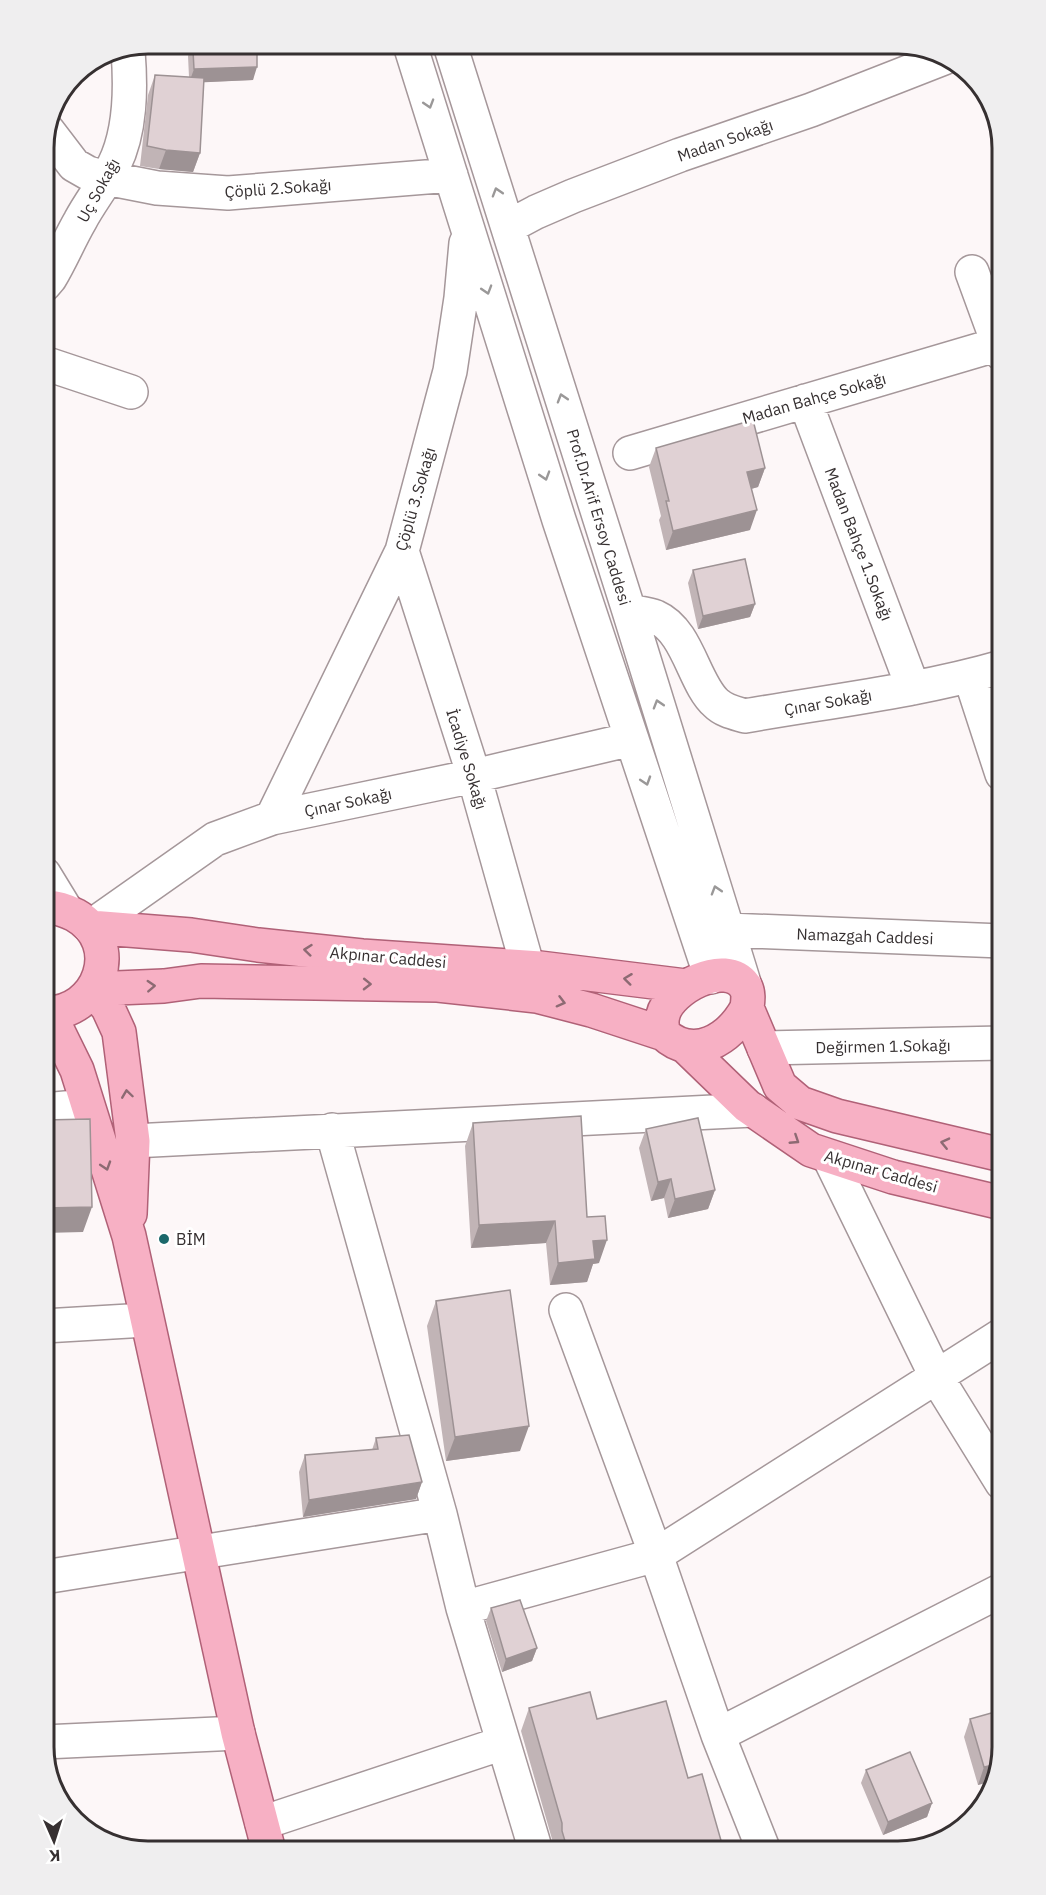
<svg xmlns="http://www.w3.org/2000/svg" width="1046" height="1895" font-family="'IBM Plex Sans',sans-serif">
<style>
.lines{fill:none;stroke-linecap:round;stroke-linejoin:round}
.minor-casing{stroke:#a5979a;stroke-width:36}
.major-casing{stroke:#b06177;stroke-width:36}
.minor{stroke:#fff;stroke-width:33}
.major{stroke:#f7b0c4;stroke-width:33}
.wall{fill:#c1b4b6}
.shaded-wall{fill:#9d9294}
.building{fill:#e0d1d4;stroke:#9d9294;stroke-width:1.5}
.oneway{stroke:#9a9898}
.oneway2{stroke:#8d6a73}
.poi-dot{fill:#1b686b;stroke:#fff;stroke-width:2}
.labels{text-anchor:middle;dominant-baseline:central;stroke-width:6;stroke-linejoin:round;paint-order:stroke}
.street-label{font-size:16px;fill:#363031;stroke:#fff}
.poi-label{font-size:16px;fill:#363031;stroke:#fff;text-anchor:start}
.rim{fill:none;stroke:#363031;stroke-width:3}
</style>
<rect width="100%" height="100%" fill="#fdf7f8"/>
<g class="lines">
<defs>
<path id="minor" d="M411,48L559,520L711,977
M451,48L629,611L745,986
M48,131L74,165L88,173L106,178L157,188L228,193L451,175
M508,227L536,212L573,196L680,155L811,110L944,58
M972,272L1002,354
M44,285L50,278C61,260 69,240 80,221C90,202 104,185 114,165C131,131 131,88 128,51
M44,363L131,392
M805,401L913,688
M630,453L999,344
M402,551L474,776L528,968
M629,611C638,613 648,614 656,617C688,631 694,684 716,703C724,711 735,713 745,716C831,701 919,691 1002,667
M970,676L1002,774
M272,818L402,551L450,371L461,298L466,243
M44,874L66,910
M90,927L215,839L272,818L474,776L632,739
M728,930L1002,941
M764,1048L1002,1043
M44,1110L87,1106
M332,1130L440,1514L463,1608L536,1851
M133,1141L753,1110
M829,1157L937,1378L1002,1483
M566,1310L656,1555L718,1735L764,1851
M44,1326L146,1320
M44,1577L440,1514
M463,1608L656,1555L1002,1335
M718,1735L1002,1590
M44,1742L238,1733
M262,1823L503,1743"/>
<path id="major" d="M90,927L191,935L258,945L362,956L540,968L686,986
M93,989L164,986L201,981L438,985L537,996L591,1010L664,1034
M93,989L108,1008L119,1032L133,1141L130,1214
M747,1008C730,1039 694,1062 664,1034C662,1028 661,1022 663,1015C669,989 725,958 745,986C749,992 748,1000 747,1008L780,1086L800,1103L837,1116L1002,1155
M44,1013C100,1015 125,943 75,915C65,910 54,906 44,908
M49,1013L77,1070L129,1236L238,1733L269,1851
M687,1048L747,1106L811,1150L893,1177L1002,1203"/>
</defs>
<use href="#minor" class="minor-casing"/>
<use href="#major" class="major-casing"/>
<use href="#minor" class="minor"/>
<use href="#major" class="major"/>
</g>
<path class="wall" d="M257,50L253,80L204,82L200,153L193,172L159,169L140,166L148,95L155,75L189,77L188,56L190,51Z
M1002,243V292L993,263L1000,244Z
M656,448L765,468L758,487L751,489L750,530L666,550L659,520L661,516L649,467Z
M693,570L755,604L750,617L698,629L688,583Z
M473,1123L587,1217L599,1263L593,1264L587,1282L550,1285L546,1243L471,1248L465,1146Z
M646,1129L715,1190L708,1209L668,1218L664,1198L651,1201L639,1148Z
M436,1301L520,1451L446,1461L427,1326Z
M376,1438L422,1482L416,1499L303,1517L299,1472L305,1455L372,1450Z
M491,1608L537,1648L532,1661L502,1672L486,1621Z
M529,1708L597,1719L688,1778L724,1851H554V1846L521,1731Z
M970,1719L1002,1748L992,1781L978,1785L964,1737Z
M866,1770L932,1803L927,1817L883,1835L861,1783Z"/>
<path class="shaded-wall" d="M257,67L253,80L189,83L194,69Z
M166,150L200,153L193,172L159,169Z
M765,468L758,487L740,492L747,472Z
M757,510L750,530L666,550L673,531Z
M755,604L750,617L698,629L703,616Z
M671,1179L664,1198L651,1201L658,1182Z
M715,1190L708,1209L668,1218L675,1199Z
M92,1207L83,1232L44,1233V1208Z
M555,1221L546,1243L471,1248L479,1225Z
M607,1240L599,1263L593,1264L587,1282L550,1285L558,1263L593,1241Z
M529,1426L520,1451L446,1461L455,1437Z
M422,1482L416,1499L303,1517L309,1500Z
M537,1648L532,1661L502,1672L506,1659Z
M998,1764L992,1781L978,1785L984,1767Z
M932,1803L927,1817L883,1835L888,1822Z"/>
<path class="building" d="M257,50V67L194,69L193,51Z
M155,75L204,78L200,153L166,150L147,146Z
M1002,243V252L1000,244Z
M753,420L765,468L747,472L757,510L673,531L666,501H669L656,448Z
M745,559L755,604L703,616L693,570Z
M581,1116L587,1217L605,1216L607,1240L593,1241L595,1259L558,1263L555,1221L479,1225L473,1123Z
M698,1118L715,1190L675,1199L671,1179L658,1182L646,1129Z
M90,1119L92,1207L44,1208V1120Z
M510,1290L529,1426L455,1437L436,1301Z
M409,1435L422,1482L309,1500L305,1455L378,1449L376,1438Z
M520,1600L537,1648L506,1659L491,1608Z
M590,1692L597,1719L666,1701L688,1778L702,1774L724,1851H568L562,1831V1823L529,1708Z
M1002,1710V1748L998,1764L984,1767L970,1719Z
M910,1752L932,1803L888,1822L866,1770Z"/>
<defs><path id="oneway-chevron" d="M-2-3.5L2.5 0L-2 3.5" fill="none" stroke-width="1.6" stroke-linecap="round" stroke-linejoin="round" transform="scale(1.5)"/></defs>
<g class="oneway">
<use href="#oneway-chevron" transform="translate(429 104) rotate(73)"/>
<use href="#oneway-chevron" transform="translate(497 192) rotate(-107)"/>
<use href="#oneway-chevron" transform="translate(487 290) rotate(73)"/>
<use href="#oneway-chevron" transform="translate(562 398) rotate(-107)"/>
<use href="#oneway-chevron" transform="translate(545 476) rotate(73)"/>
<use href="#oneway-chevron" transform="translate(658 704) rotate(-107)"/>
<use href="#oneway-chevron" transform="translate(646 781) rotate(72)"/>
<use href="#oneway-chevron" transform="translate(716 890) rotate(-107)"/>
</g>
<g class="oneway2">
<use href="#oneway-chevron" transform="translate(308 950) rotate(-174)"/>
<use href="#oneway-chevron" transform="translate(628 979) rotate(-173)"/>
<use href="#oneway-chevron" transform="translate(367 984) rotate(1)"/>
<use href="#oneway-chevron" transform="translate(151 986) rotate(-3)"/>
<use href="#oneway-chevron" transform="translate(561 1002) rotate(15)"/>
<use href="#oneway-chevron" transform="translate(127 1094) rotate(-98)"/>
<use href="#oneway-chevron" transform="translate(795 1140) rotate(33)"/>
<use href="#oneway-chevron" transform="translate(945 1143) rotate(-167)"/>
<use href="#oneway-chevron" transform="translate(106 1166) rotate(72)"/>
</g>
<circle class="poi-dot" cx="164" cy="1239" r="6"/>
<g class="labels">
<g class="street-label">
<text transform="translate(725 140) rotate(-19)">Madan Sokağı</text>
<text transform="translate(278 188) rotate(-4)">Çöplü 2.Sokağı</text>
<text transform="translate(98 190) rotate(-61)">Uç Sokağı</text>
<text transform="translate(814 398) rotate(-16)">Madan Bahçe Sokağı</text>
<text transform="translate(415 499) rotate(-74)">Çöplü 3.Sokağı</text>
<text transform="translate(599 517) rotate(73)">Prof.Dr.Arif Ersoy Caddesi</text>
<text transform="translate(859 544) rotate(69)">Madan Bahçe 1.Sokağı</text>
<text transform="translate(828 702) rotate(-10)">Çınar Sokağı</text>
<text transform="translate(467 759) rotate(73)">İcadiye Sokağı</text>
<text transform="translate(348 802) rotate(-12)">Çınar Sokağı</text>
<text transform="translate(865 936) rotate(2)">Namazgah Caddesi</text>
<text transform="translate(388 957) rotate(5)">Akpınar Caddesi</text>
<text transform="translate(883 1046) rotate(-1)">Değirmen 1.Sokağı</text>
<text transform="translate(881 1171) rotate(16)">Akpınar Caddesi</text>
</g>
<g class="poi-label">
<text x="176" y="1239">BİM</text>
</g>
</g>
<path d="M0 0H1046V1895H0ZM148 54H898A94 94 0 0 1 992 148V1747A94 94 0 0 1 898 1841H148A94 94 0 0 1 54 1747V148A94 94 0 0 1 148 54Z" fill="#efeeef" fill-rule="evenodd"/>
<path class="rim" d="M148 54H898A94 94 0 0 1 992 148V1747A94 94 0 0 1 898 1841H148A94 94 0 0 1 54 1747V148A94 94 0 0 1 148 54Z"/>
<g transform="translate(54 1841) rotate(177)" stroke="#ffffff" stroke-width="4.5" paint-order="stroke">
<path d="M0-4.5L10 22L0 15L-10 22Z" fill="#363031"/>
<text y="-9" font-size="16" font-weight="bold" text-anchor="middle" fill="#363031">K</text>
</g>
</svg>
